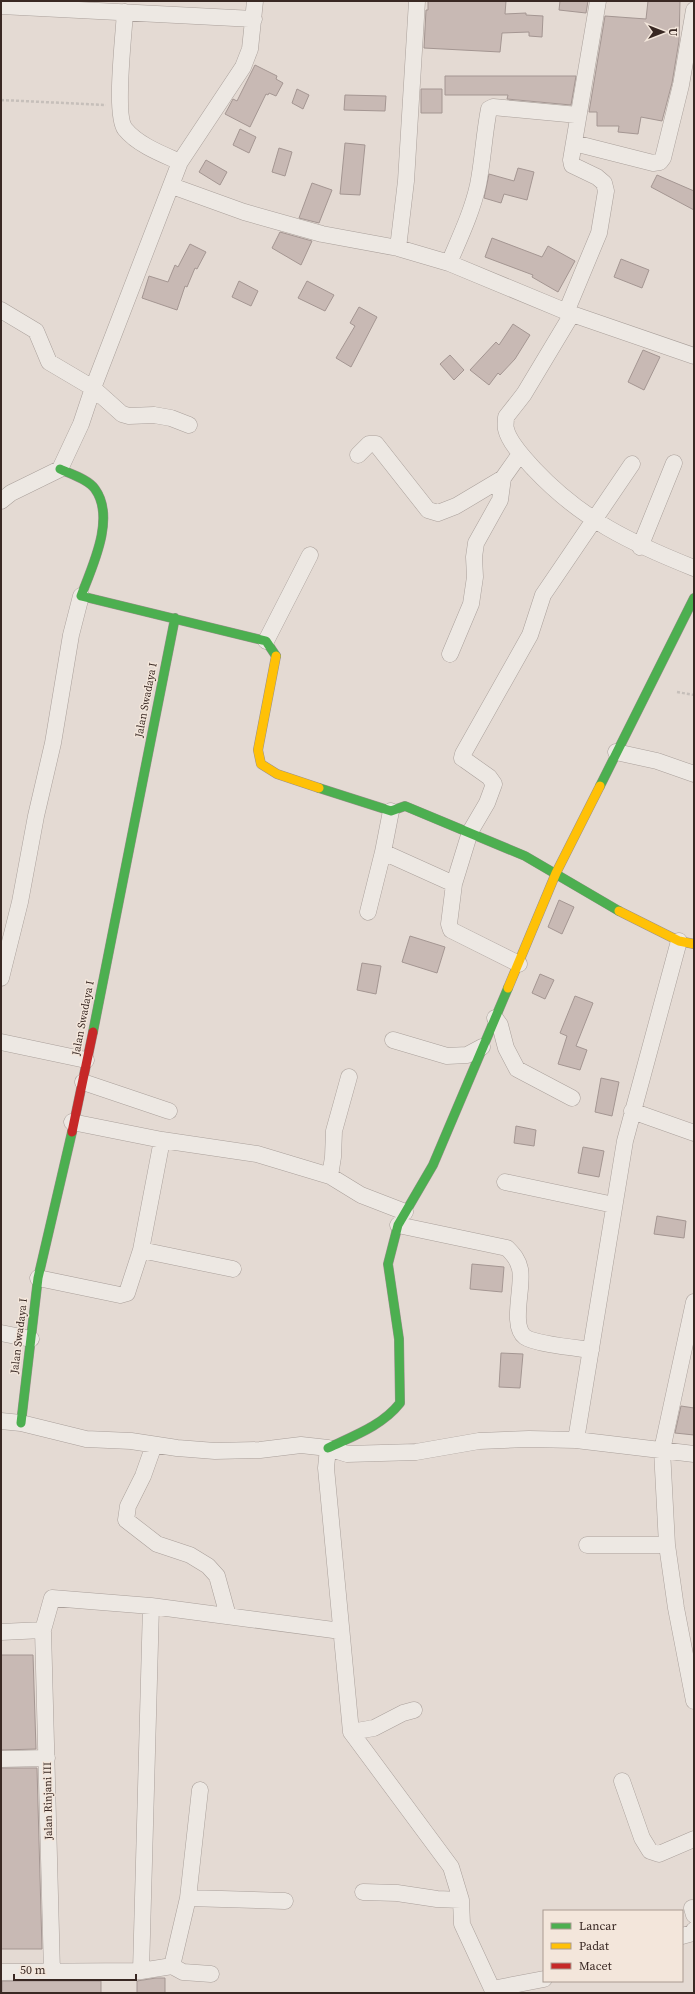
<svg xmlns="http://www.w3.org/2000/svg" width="695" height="1994" font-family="'Source Serif 4',serif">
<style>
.building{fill:#c8b9b4;stroke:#a49692}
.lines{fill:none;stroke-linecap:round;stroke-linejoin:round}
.street-casing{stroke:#aaa09b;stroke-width:17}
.fast-casing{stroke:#9a908c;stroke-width:10}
.slow-casing{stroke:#9a908c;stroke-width:10}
.jam-casing{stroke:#9a908c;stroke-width:10}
.path{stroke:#c6bfba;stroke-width:2.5;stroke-dasharray:3 2;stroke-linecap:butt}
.street{stroke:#ede8e3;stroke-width:16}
.fast{stroke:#4caf50;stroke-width:9}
.slow{stroke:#ffc107;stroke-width:9}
.jam{stroke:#c62828;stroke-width:9}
.labels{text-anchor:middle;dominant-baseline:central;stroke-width:3;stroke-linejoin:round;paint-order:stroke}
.street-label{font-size:11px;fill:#392823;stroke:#f3e6db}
</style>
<rect width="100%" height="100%" fill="#e4dad3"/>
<path class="building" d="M428,1H506L505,14L526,13V15L543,16L542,37L529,36V32L502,33L500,52L424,48L426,10H428Z
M560,1H588L586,13L559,10Z
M648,1H680L679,41L672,83L662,121L641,117L638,134L618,132L619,126H597V112H589L605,16L646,19Z
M255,65L277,76L276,79L283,83L276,96L269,93L268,95L266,94L250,127L225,114L233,99L237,101Z
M445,76H576L571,105L507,99L508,95H445Z
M297,89L309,95L303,109L292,103Z
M421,89H442V113H421Z
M345,95L386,96L385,111L344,110Z
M240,129L256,137L249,153L233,145Z
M345,143L365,145L360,195L340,194Z
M279,148L292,152L285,176L272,172Z
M206,160L227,172L220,185L199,172Z
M518,168L534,172L527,200L504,194L501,203L484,198L489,174L514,181Z
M657,175L694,191V210L651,187Z
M312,183L332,190L319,223L299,218Z
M280,232L312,241L301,265L272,248Z
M492,238L542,257L548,246L575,261L558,292L532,277L533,275L485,257Z
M190,244L206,252L197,269L195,268L187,287L185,286L177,310L142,298L149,276L168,282L175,265L178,267Z
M621,259L649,270L642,288L614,277Z
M239,281L258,291L251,306L232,297Z
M307,281L334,295L325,311L298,298Z
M359,307L377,317L351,367L336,358L355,326L350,323Z
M513,324L530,335L515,359L500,375L498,373L489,385L470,370L496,342L499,345Z
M643,350L660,357L644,390L628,382Z
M450,355L464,370L454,380L440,364Z
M559,900L574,907L562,934L548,927Z
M410,936L445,947L437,973L402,962Z
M362,963L381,966L376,994L357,990Z
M540,974L554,980L545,999L532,993Z
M575,996L593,1003L576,1046L587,1050L580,1070L558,1064L567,1036L560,1033Z
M601,1078L619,1082L612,1116L595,1112Z
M516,1126L536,1130L534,1146L514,1143Z
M583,1147L604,1151L599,1177L578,1173Z
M657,1216L686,1221L684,1238L654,1234Z
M472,1264L504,1267L502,1292L470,1289Z
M501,1353L523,1354L520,1388L499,1387Z
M681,1406L694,1408V1435L675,1433Z
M1,1655H33L36,1749L1,1750Z
M1,1768H37L42,1949H1Z
M156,1978H165V1993H137V1981Z
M2,1981H101V1993H2Z"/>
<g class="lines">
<defs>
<path id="street" d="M1,6L254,19
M125,12C124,33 114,115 125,129C138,145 162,154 180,162
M574,143L653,163L660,162L663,158L681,85L694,10
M172,186L244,212L322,234L398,248L449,263L572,314L694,356
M398,248L406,181L417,1
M449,263C460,237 472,212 478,185C483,160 484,134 489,109L493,107L578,115
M1,310L36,331L49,362L93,388L122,414L129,416L154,415L171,418L189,425
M567,310L599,233L606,191L604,183L597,177L572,165L571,160L598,1
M572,314L524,394L506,417C506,421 505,426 506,429C509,443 525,459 534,469C582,520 631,543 694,568
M358,455L369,444H376L428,510L438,513L456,506L503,478L520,454
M1,501L11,493L60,469L81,424L93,388L180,162L243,67L250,49L255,1
M640,547L674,463
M266,641L310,555
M450,654L471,604L475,577L474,557L476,543L500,500L503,478
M616,752L657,761L694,774
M391,811L383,852L454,884L449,924L451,930L519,964
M454,884L470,832L487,803L494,784L489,777L465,760L462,758L463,754L530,635L543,595L632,464
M368,912L383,852
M1,978L20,902L36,816L53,743L71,635L81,596
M495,1018L500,1025L506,1048L517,1069L572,1098
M393,1040L447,1056L467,1055L482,1047
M1,1042L86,1060
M83,1082L169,1111
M632,1111L694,1133
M72,1122L162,1140L257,1154L330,1176L361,1195L405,1212
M330,1176L333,1157L334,1131L349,1077
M505,1182L614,1205
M398,1225L507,1248C514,1255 518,1260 520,1269C524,1285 510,1326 525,1337C535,1344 577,1348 591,1350
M141,1250L233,1269
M38,1278L120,1295L127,1293L141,1250L162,1140
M694,1302L662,1450L667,1545L676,1608L694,1701
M1,1333L31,1339
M1,1421L21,1423L86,1439L131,1441L177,1448L215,1451L260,1450L301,1445L328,1448L347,1454L416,1452L479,1441L529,1439L576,1440L694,1454
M576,1440L625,1141L679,941
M154,1445L143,1476L128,1506L126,1520L157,1544L190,1555L208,1566L217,1576L228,1616
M328,1448L326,1468L351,1732L451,1867L461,1900L462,1924L494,1993
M587,1545H667
M1,1632L43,1630
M351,1732L374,1728L403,1713L414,1710
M1,1759L47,1758
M622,1781L642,1838L650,1851L659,1854L694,1839
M363,1892L397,1893L437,1899L461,1900
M188,1898L285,1901
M692,1908L694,1915
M682,1936L693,1933L694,1930
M172,1966L188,1898L200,1790
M141,1971L151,1606
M1,1972L141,1971L172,1966L183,1972L211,1974
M52,1972L43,1630L52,1598L151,1606L341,1631
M492,1989L544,1979"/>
<path id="fast" d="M60,469C70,474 88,479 95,489C116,518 92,567 81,596L266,641L276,656
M600,786L694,598
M319,788L391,811L405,806L525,856L619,911
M93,1032L175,618
M21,1423L38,1278L72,1132
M328,1448C353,1436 382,1426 400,1403L399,1339L388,1264L398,1225L433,1165L508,988"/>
<path id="slow" d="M276,656L258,750L261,764L277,774L319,788
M619,911L679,941L694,944
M508,988L556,873L600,786"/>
<path id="jam" d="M72,1132L93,1032"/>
</defs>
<use href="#street" class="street-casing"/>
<use href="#fast" class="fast-casing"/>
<use href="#slow" class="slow-casing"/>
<use href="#jam" class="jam-casing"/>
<path class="path" d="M1,100L106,105
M677,692L694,695"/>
<use href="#street" class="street"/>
<use href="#fast" class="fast"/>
<use href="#slow" class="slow"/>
<use href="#jam" class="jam"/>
</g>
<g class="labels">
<g class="street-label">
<text transform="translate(146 700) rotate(-79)">Jalan Swadaya I</text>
<text transform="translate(83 1018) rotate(-79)">Jalan Swadaya I</text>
<text transform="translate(19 1336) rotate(-83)">Jalan Swadaya I</text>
<text transform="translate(48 1801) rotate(-91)">Jalan Rinjani III</text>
</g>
</g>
<rect width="695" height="1994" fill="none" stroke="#392823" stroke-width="4"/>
<rect x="543" y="1910" width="140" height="72" fill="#f3e6db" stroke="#a99a91"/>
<rect x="551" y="1923" width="20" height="6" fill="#4caf50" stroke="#a99a91"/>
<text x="579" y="1930" font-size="12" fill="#392823">Lancar</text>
<rect x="551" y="1943" width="20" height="6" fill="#ffc107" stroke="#a99a91"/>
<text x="579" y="1950" font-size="12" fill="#392823">Padat</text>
<rect x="551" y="1963" width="20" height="6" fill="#c62828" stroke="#a99a91"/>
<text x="579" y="1970" font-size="12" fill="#392823">Macet</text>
<g transform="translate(663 32) rotate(90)" stroke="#f3e6db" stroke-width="3" paint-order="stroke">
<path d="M0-3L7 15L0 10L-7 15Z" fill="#392823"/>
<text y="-6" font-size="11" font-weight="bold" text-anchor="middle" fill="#392823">U</text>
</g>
<path d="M14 1974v6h122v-6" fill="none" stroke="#392823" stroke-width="2"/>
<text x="20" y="1974" font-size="12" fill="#392823" stroke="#f3e6db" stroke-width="3" paint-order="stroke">50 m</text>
</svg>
